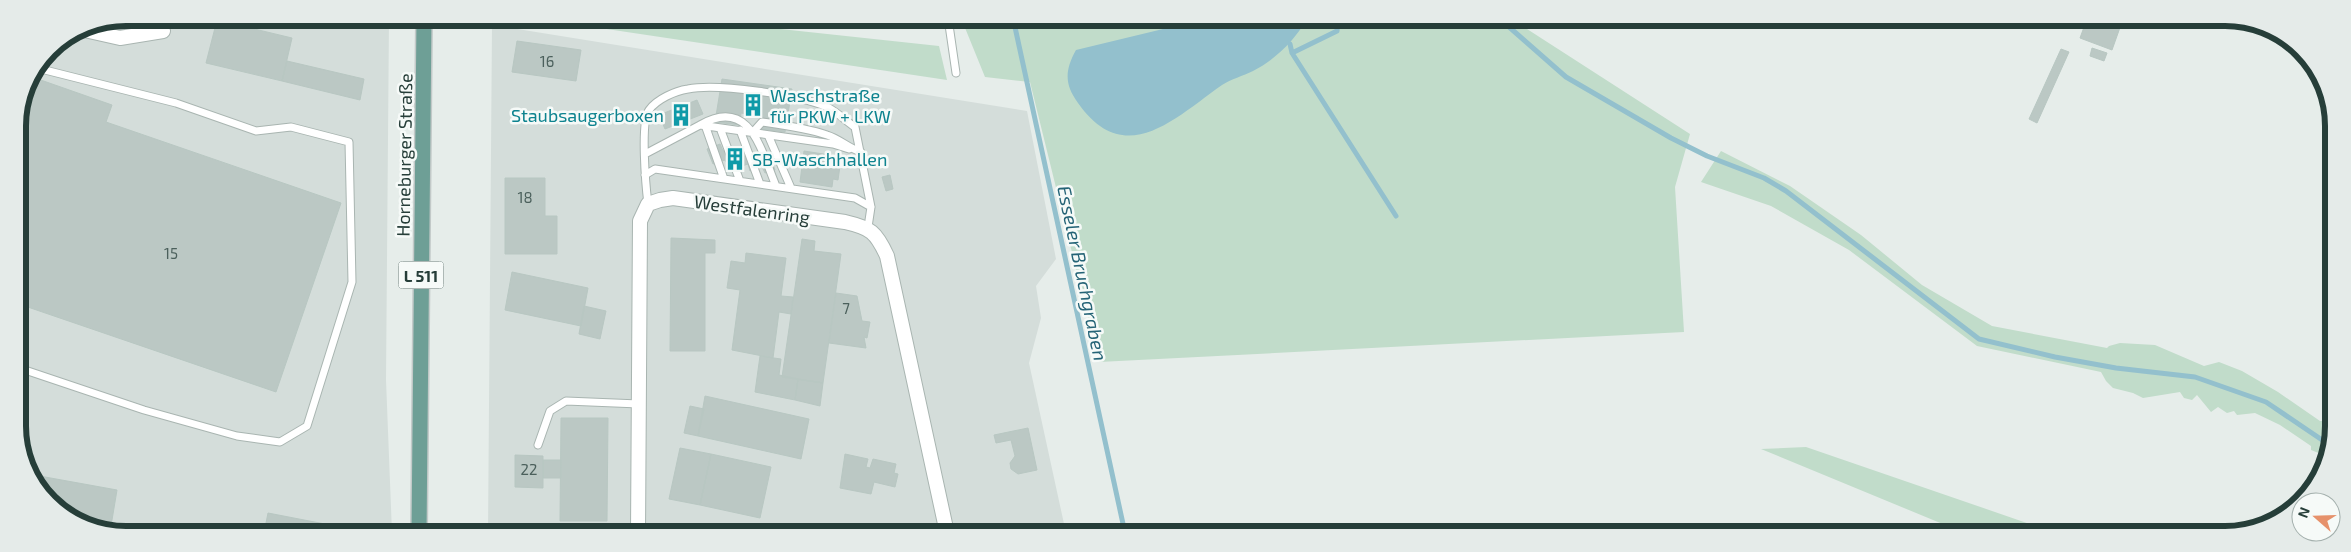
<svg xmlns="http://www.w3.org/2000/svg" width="2351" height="552" font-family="'Exo 2',sans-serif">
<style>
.built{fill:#d4ddda}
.green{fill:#c1dcca}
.water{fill:#93c0cd}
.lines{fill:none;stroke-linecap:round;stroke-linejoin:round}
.stream{stroke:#93c0cd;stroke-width:5}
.building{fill:#bbc8c4;stroke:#b8c7c2}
.lane-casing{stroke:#a9b5b1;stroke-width:9}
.street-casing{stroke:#a9b5b1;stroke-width:16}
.primary-casing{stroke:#c2c9c8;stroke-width:18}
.lane{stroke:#fff;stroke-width:7}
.street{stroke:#fff;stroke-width:14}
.primary{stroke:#6e9f96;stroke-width:15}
.labels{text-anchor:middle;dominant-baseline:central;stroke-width:5;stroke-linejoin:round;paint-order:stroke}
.number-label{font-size:15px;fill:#4b605c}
.shield{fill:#f6faf8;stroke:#647672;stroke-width:1}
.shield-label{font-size:16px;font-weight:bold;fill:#263e39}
.culture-label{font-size:18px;fill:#0d838f;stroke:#f6faf8;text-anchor:start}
.street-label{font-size:18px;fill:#263e39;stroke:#f6faf8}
.water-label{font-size:19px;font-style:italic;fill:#246376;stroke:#f6faf8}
.rim{fill:none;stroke:#263e39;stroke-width:6}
</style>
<rect width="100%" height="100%" fill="#e6edea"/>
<path class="built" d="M126,18H389L386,380L392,533L105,532L50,503L20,447L18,119L26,84L50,49L85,26Z
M492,25L1027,111L1056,259L1036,286L1041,318L1029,363L1066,533H488Z"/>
<path class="green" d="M533,18H678L939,46L947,80Z
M961,18L1516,19L1527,29L1690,134L1675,187L1684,332L1099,362L1030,82L985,77Z
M1721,151L1790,186L1861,235L1922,285L1992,326L2107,348L2109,346L2120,343L2155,345L2204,366L2219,362L2242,371L2278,392L2320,421H2331V447L2326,456L2311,450V446L2280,425L2255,413L2237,415L2234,411L2227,413L2218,407L2211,412L2197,395L2192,400L2184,398L2180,392L2143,398L2133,393L2113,388L2106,381L2101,372L1977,346L1849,250L1771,206L1701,182Z
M1806,447L2059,534H1967L1761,449Z"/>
<path class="water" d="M1192,19H1307C1294,41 1276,59 1253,71C1243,76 1231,79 1222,85C1175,118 1125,170 1078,103C1064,84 1065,70 1076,50L1163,29Z"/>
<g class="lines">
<path class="stream" d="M1013,18L1125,533
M1500,19L1566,77L1671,138L1707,156L1764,178L1786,191L1979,339L2055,357L2116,368L2195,377L2266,402L2331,446
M1290,44L1292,53L1337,31L1338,19
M1292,53L1396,216"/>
</g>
<path class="building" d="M2087,19H2123L2112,50L2080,38Z
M217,20L292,38L282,81L206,63Z
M517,41L581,50L576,81L512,72Z
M2092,48L2107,53L2104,61L2090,56Z
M2061,49L2069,52L2037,123L2029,119Z
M287,61L364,79L360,100L282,81Z
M35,78L112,105L106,122L341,203L276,392L19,304L18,129Z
M722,79L792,89L785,132L761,129L762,116L741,113L740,125L715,122Z
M697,100L703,114L665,129L659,115Z
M720,144L723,151L734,147L736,152L742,149L745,158L756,154L759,161L770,156L775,170L765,173L762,167L750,171L748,164L742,166L740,161L728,165L725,160L713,164L707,149Z
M804,151L836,156L835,165L840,166L838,180L833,179L832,187L800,182Z
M890,175L893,189L886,191L882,177Z
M505,178H545V216H557V254H505Z
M671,238L715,240V253H705V351H670Z
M802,239L815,241L814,251L841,254L823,383L782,377Z
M746,253L786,258L781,296L793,297L791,314L779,312L773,358L732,350L740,290L727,288L731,261L745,263Z
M512,272L588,288L581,326L505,310Z
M836,293L857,296L862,321L870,322L867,338L864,337L866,348L829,343Z
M584,306L606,311L600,339L579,334Z
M760,356L781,359L779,375L798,379L795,400L755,392Z
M798,379L823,383L820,406L795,400Z
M705,396L809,419L801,459L698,436Z
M690,406L704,409L698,436L684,433Z
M561,418H608L607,521H560Z
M1028,428L1037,470L1018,474L1011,469L1010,463L1015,456L1011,440L996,443L994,435Z
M680,448L711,454L700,505L669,499Z
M711,454L771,467L760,518L700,505Z
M845,454L868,459L866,467L870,468L873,459L896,464L894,473L898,474L895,487L874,482L871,494L840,488Z
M515,455L543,456V488L515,487Z
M543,460H561V478H543Z
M34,475L117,490L110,532H105L50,503Z
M268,513L361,531V533H264Z
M111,523L125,524L123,532H110Z"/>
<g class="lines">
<defs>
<path id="lane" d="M948,18L956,73
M700,125C750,96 761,150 776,186
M705,125L724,179
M720,128L740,181
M740,130L760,184
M753,132L762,122C783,125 806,128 827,135C840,139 848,148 861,152
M768,135L791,188
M645,154L700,125L833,144L849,149
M645,175L655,169L855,198L871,207
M648,204C646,188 640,122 649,110C657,99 675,91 688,89C717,83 800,95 827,107C837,112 846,121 855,127L871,207L868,227
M19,368L144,410L237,436L280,442L307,426L352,282L349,142L291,127L256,131L176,103L37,68
M538,445L550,411L566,401L639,404"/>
<path id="street" d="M80,29L120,38L163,31
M638,533L640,221L648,204L660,200L673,198L845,222C871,228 876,232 887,256L947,533"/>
<path id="primary" d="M419,533L424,18"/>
</defs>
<use href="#lane" class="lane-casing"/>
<use href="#street" class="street-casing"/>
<use href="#primary" class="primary-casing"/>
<use href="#lane" class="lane"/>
<use href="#street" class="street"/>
<use href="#primary" class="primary"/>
</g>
<defs>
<symbol id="building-bare" viewBox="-9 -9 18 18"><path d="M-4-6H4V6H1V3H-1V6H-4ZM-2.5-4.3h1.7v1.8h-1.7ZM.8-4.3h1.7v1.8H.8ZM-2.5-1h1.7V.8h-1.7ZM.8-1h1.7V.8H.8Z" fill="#0f9aa8" stroke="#f6faf8" stroke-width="2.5" paint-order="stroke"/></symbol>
</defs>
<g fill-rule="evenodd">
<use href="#building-bare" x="737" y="89" width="32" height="32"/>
<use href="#building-bare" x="665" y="99" width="32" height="32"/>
<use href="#building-bare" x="719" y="143" width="32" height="32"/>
</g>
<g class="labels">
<g class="number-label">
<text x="547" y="61">16</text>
<text x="525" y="197">18</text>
<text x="171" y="253">15</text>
<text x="846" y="308">7</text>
<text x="529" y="469">22</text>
</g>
<rect class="shield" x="398.5" y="261.5" width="45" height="27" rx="4"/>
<g class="shield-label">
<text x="421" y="275">L 511</text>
</g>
<g class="culture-label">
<text x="770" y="95">Waschstraße<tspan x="770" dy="21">für PKW + LKW</tspan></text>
<text x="664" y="115" text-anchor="end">Staubsaugerboxen</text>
<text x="752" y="159">SB-Waschhallen</text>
</g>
<g class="street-label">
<text transform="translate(404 155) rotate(-89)">Horneburger Straße</text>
<text transform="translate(752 209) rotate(8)">Westfalenring</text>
</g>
<g class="water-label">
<text transform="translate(1083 273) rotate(78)">Esseler Bruchgraben</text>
</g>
</g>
<path d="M0 0H2351V552H0ZM126 26H2225A100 100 0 0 1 2325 126V426A100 100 0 0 1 2225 526H126A100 100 0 0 1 26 426V126A100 100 0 0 1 126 26Z" fill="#e5ebe9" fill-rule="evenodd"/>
<path class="rim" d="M126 26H2225A100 100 0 0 1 2325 126V426A100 100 0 0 1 2225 526H126A100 100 0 0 1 26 426V126A100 100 0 0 1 126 26Z"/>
<g transform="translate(2316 517) rotate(290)"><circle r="24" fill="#f6faf8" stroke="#a3afac"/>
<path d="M0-4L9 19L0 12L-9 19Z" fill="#e6916b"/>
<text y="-8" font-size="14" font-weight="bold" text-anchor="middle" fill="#263e39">N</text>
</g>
</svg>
